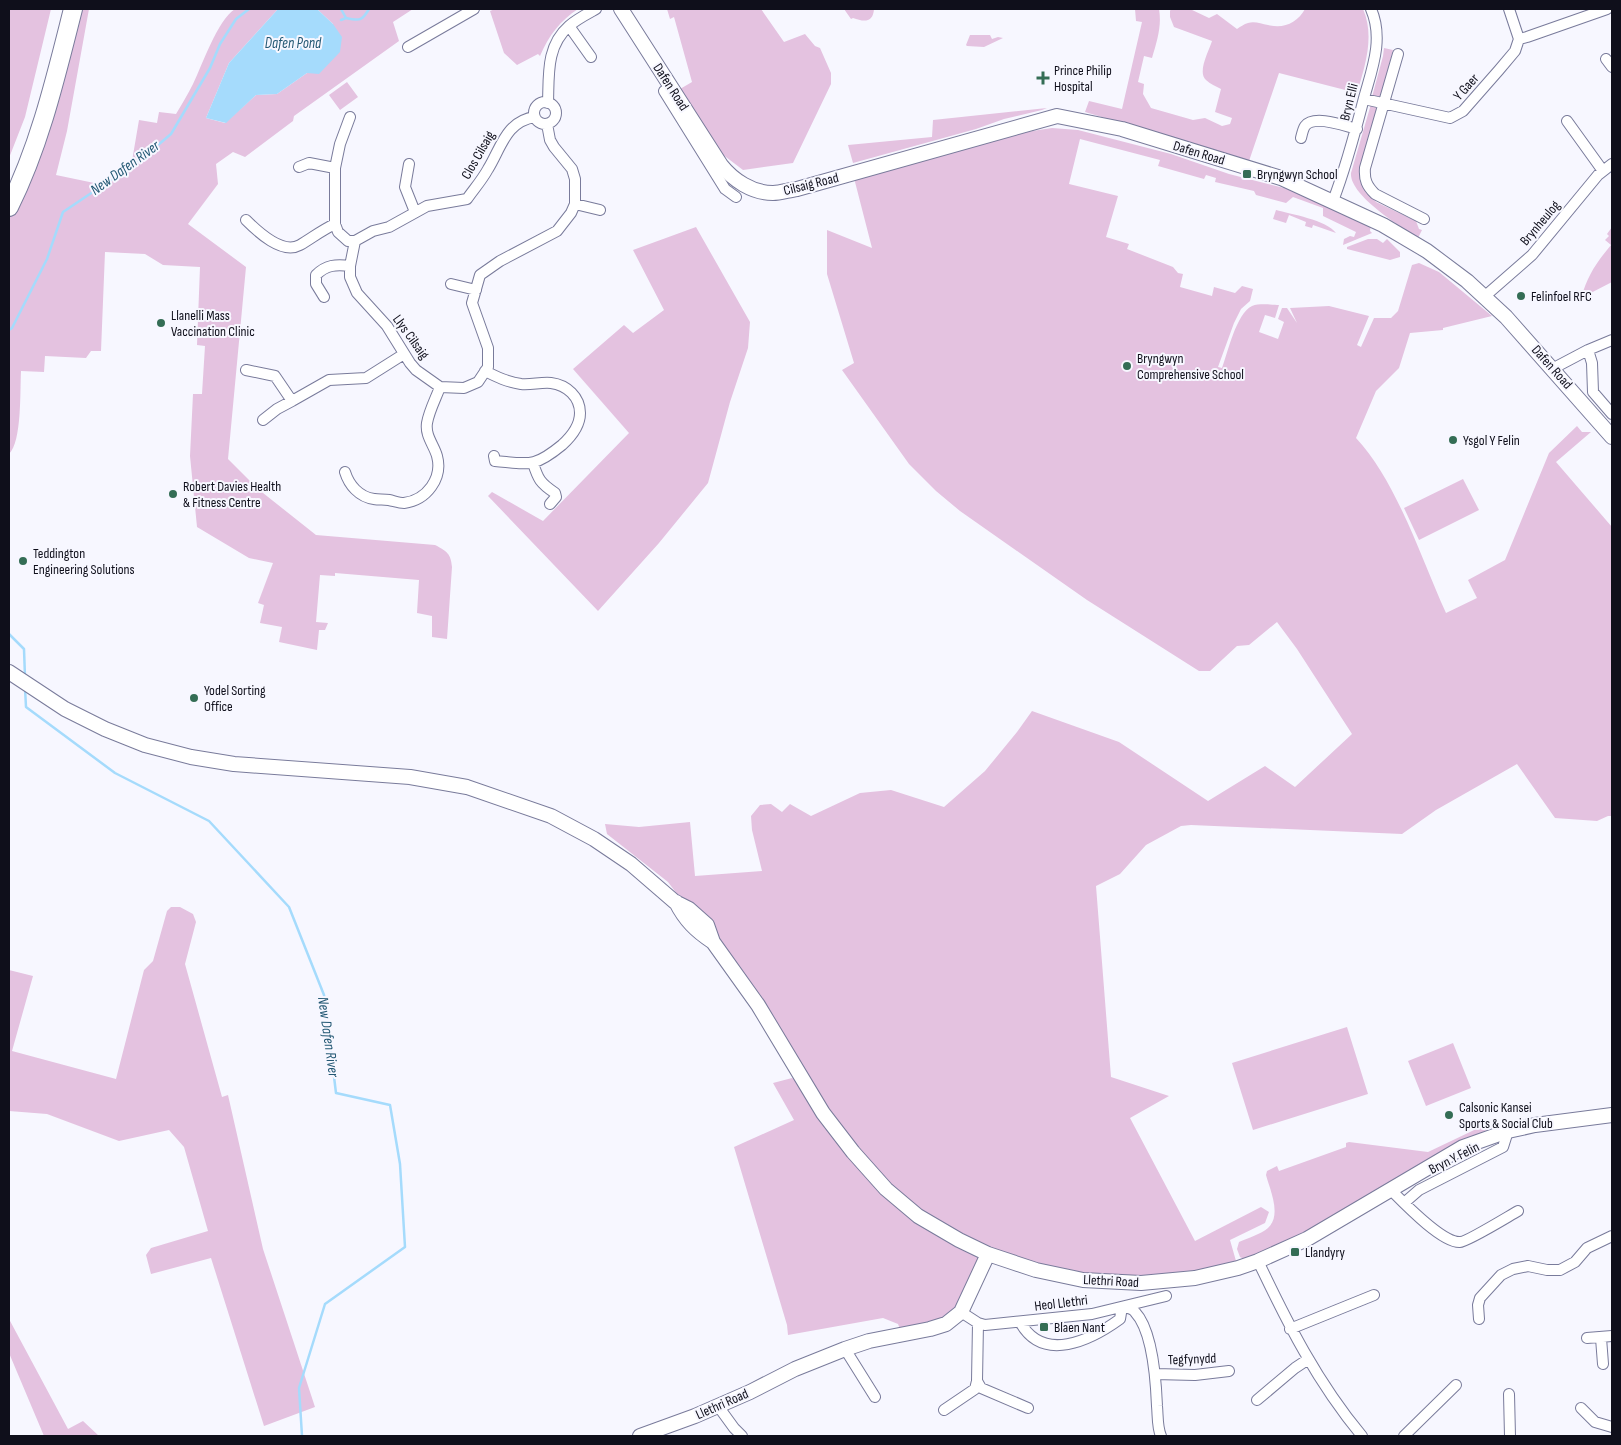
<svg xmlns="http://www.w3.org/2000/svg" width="1621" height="1445" font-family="'Sofia Sans Condensed',sans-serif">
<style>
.green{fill:#e4c2e0}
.water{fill:#a5dbfc}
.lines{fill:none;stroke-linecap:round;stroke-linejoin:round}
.stream{stroke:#a5dbfc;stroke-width:2.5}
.street-casing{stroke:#797b9b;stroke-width:12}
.secondary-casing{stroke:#797b9b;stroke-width:16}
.highway-casing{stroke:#797b9b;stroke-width:20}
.street{stroke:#fff;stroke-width:10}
.secondary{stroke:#fff;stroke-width:14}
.highway{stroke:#fff;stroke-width:18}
.poi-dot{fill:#346d55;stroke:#f7f7ff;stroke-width:2}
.labels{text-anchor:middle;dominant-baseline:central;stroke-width:4;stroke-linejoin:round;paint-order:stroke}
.poi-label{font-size:14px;fill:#0f0f1b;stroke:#f7f7ff;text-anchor:start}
.street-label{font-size:14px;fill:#0f0f1b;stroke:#f7f7ff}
.water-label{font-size:15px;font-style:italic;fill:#235874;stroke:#f7f7ff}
</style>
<rect width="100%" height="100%" fill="#f7f7ff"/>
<path class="green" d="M9,9H51L25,117L9,158Z
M79,9H89L67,131L56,175L99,184L132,161L139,120L157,123L159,112L176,114C182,104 188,94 193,84C203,63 217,21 235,9H278L229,63L206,118L225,123L256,95L277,94L307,73L333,24L317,9H413L393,22L399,41L294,116L293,121L245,157L233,152L216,164L218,184L188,224L246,267L228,459L258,489L316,535L435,545C447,551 451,554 452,567L447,639L432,637V616L417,613L419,580L335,573V576L320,575L316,622L328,623L325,630H319L317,650L279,642L282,627L260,623L264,605L258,603L273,563L249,558L197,527L190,456L193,394H202L205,346L197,345L200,267L163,265L145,254L105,252L101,351H91L86,358L45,356L44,372L21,371C20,390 22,442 9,454V219L24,190Z
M495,9H578C560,21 549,35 540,56L538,54L517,65L504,53L490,11Z
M667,9H761L784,42L805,34L815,46L820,48L831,73V84L793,163L743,170L722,154L680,89L692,82L674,17L670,19Z
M844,9H874C873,23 864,22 853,18L851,19Z
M1135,9H1159C1162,26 1157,41 1152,58L1144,56L1138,82L1144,84L1143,94L1151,108L1193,120L1205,118L1222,126L1230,124L1232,118L1215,112L1221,89C1216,86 1210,84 1206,80C1197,72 1209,51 1212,41L1174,27L1170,17V11L1171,9H1190L1209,18L1217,14L1237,29C1240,27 1244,24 1248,23C1255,21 1261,24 1268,25C1284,29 1297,23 1305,9H1363C1375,36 1365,66 1357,93L1279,73L1249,161L1085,112L1089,101L1122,109L1142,22L1136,21Z
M970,35H990L992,39L998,37L1003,38L984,47L967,46L966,45Z
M1384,48L1393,50L1381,95L1377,98L1372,97L1383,56Z
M347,82L358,97L340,110L329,95Z
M1371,104L1376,106L1377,111L1361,168L1372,197L1376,202L1416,221L1419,229L1422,230L1418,238C1401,227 1349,195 1351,173Z
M1047,108L1042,110L1004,119L976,129L853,163L848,145L932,137L933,120Z
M1052,128L1078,130L1171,154L1229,174L1296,191L1371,224L1370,231L1372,233L1343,245L1344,239L1350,236L1354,237L1356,232L1323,216V208L1293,197L1286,203L1256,195L1254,191L1215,182L1216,178L1206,175L1204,179L1158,166L1160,160L1080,139L1069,184L1118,196L1106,237L1129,244L1127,249L1173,267L1178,273L1183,274L1180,287L1212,296L1214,287L1235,293L1242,286L1253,289L1250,301L1241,309L1234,323L1218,367L1222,368C1228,352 1236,314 1252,306C1260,303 1272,305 1279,305L1275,318L1265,315L1259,332L1278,339L1284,322L1278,319L1282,308H1287L1297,323L1290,308L1329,306L1369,316L1357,345L1361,347L1374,318H1391L1398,311L1412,265L1419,263L1439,272L1492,316L1443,328V330L1410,333L1399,368L1376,391L1356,438C1397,482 1421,558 1446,613L1477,598L1468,580L1505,560L1549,453L1577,426L1582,432H1591L1556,462L1612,527V816H1608L1597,821L1555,818L1517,764L1436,810L1402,834L1191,825L1181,826L1146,845L1120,874L1096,886L1111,1077L1169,1096L1130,1118L1195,1241L1261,1207L1269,1212L1265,1223L1230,1240L1238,1268L1195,1278L1083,1280L988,1254L961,1312L902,1334L898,1324L883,1318L788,1335L787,1325L734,1147L794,1120L773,1083L792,1078L799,1082L713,942L668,882L607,834L605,824L639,827L690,822L695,876L762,871L752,830L751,816L760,805L771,804L782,812L790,804L811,816L860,793L891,790L944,807L985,771L1017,732L1032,711L1119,742L1208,801L1265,766L1295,787L1352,734L1297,649L1277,622L1249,645L1237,646L1210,671H1199L1087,600L960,511L936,491L909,464L842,370L854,363L827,274V230L872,248L854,178C918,160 986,137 1052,128Z
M1276,210C1290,214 1327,220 1336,233L1313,225L1312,228L1305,226L1306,222L1289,215L1286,223L1273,219Z
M696,227L750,322L748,348L730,402L708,483L659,543L598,611L488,496L492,492L543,521L629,433L573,369L624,325L633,333L664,310L633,250Z
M1612,227V282L1581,298C1588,275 1596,263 1611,245L1605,240L1609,236L1607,234Z
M1368,239H1377L1383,243L1387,239L1400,252V257L1390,260L1347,249V247Z
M1463,479L1479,510L1419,540L1404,508Z
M171,907H180L193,914L196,922L185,964L222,1097L228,1095L263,1249L315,1407L264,1426L211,1258L151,1274L146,1255L151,1248L208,1231L184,1147L169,1130L119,1141L47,1114L9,1111V970L33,976L12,1051L116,1079L144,970L153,961L167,911Z
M1347,1027L1368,1094L1253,1130L1232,1063Z
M1453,1043L1471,1088L1426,1106L1408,1061Z
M1491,1122L1488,1129L1277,1248L1244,1259L1240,1257L1237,1249L1239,1242C1248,1238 1261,1234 1268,1228C1282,1215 1270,1190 1266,1175L1267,1171L1277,1166L1279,1171L1346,1147V1143L1349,1142L1428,1152Z
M9,1319L68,1429L83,1421L99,1436H44L9,1353Z"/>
<path class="water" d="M278,9H317L333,24L342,37L340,52L319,74L307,73L277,94L256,95L226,123L206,118L229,63Z"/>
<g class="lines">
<path class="stream" d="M341,9L346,18
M346,18C360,21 362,21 369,9
M341,20L346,18
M9,330L12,328L47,259L63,212L139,161L171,134L210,68L220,44L236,19L249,9
M9,634L24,649L25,677
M25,688L26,707L115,773L209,821L289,907L324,995L336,1093L390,1105L400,1164L405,1247L325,1304L299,1388L302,1436"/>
<defs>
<path id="street" d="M1509,9L1519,39
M569,26L591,57
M1519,39L1527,37L1607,9
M408,47L474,9
M1398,54L1365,168C1364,180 1367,186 1375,194L1424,219
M1606,59L1612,67
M671,87L664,91L725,189L736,197
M1364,99L1450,118L1463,111L1499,70L1515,51L1519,39
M534 113a11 11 0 1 1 22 0a11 11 0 1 1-22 0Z
M548,103C549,75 546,46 569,26C577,19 587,14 596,9
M1567,121L1603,171
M1301,138C1302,134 1303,129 1305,126C1314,114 1345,126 1357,129
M409,164L405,187L415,212
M299,167L309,163L335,168V224
M335,168L340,144L350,117
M1333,201C1346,167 1355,133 1364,98C1372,69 1384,39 1371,9
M575,204L600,210
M246,220C258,232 282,255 300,245C312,238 322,230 335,224L338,232L348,241H355L373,231L389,227L427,206L467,199C474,189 482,180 488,169C501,148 506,121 535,117
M355,241L350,266V277L357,293L387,326L410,363L416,370L440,387L464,388L478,382L488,367V348L472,303L480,275L500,261L557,231L571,213L575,204V179L572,169L554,147L550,140L547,124
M451,284L476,290
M324,297L316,284V275C326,265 336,264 350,266
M1484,297L1532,255L1598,175L1612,164
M1588,350L1592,363L1593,392L1612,414
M1552,369L1588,350L1612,340
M246,370L275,376L292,401L329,380L366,378L404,354
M485,371C497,377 507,382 521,384C531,385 541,382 551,383C567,385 580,397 580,413C580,426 572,436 562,445C534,468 529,464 495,461L494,456
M263,420L277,409L292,401
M533,463C538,479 540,483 555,493L556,497L550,504
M345,472C349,485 359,497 374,499C379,500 384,499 389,500C394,501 399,503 404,503C427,500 443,478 437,456C434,445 425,436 427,423C429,411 436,398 440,387
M1390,1189C1404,1203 1442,1243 1460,1242C1467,1242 1509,1216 1518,1211
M1404,1203L1419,1190L1503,1147L1508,1131
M1258,1261C1288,1324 1317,1382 1362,1436
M1125,1307C1128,1308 1133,1309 1135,1312C1153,1331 1156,1381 1157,1406C1158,1416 1157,1427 1161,1436
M961,1312L978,1323L985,1325L1092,1314L1166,1296
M1479,1319L1478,1305L1480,1298L1501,1275L1513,1269L1528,1266L1547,1270H1560L1575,1262L1587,1248L1612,1236
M1020,1322C1043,1364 1091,1340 1120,1319L1122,1307
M978,1323L977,1381L981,1388L1028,1408
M1290,1329L1374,1295
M1587,1338L1612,1336
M1601,1338L1603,1364
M845,1349L875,1397
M1155,1374L1195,1375L1229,1371
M1509,1394L1510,1436
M1257,1400L1295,1368L1307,1360
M718,1406L734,1428L742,1436
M1581,1408L1595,1422L1612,1427
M944,1410L975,1389L977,1381
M1404,1436L1456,1385"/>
<path id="secondary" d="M621,9L721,165C733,180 752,193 773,193C780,193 789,190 797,189L1057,116L1122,129L1281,178L1383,225L1427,251L1467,281L1506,317L1612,437
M9,672L65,709L105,729L145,745L191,757L234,764L410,777L467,787L551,816L594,839L631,864L675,902L689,909L707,925L713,942L758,1005L823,1113L853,1152L886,1189L918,1216L959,1240L988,1254L1036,1270L1083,1280L1141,1283L1195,1278L1238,1268L1258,1261L1307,1239L1463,1147L1508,1131L1535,1125L1612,1115
M676,902C685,920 696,931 713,942
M640,1436L695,1416L750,1392L795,1369L845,1349L869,1341L930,1329L946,1324L961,1312L988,1254"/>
<path id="highway" d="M9,207C40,145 56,76 73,9"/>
</defs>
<use href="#street" class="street-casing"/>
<use href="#secondary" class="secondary-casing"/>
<use href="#highway" class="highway-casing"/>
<use href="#street" class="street"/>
<use href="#secondary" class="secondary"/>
<use href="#highway" class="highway"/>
</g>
<g class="poi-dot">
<path d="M1040.5 70.5h5v5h5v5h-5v5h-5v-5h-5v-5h5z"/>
<rect x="1242" y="169" width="10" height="10" rx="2.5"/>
<circle cx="1521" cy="296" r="5"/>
<circle cx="161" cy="323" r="5"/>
<circle cx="1127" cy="366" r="5"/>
<circle cx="1453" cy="440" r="5"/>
<circle cx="173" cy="494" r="5"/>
<circle cx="23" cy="561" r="5"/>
<circle cx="194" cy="698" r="5"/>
<circle cx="1449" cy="1115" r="5"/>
<rect x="1290" y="1247" width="10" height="10" rx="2.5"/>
<rect x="1039" y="1322" width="10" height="10" rx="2.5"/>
</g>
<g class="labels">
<g class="poi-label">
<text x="1054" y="70">Prince Philip<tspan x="1054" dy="16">Hospital</tspan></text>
<text x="1257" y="174">Bryngwyn School</text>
<text x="1531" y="296">Felinfoel RFC</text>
<text x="171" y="315">Llanelli Mass<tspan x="171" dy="16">Vaccination Clinic</tspan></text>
<text x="1137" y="358">Bryngwyn<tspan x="1137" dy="16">Comprehensive School</tspan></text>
<text x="1463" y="440">Ysgol Y Felin</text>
<text x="183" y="486">Robert Davies Health<tspan x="183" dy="16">&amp; Fitness Centre</tspan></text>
<text x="33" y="553">Teddington<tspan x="33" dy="16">Engineering Solutions</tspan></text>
<text x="204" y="690">Yodel Sorting<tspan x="204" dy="16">Office</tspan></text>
<text x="1459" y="1107">Calsonic Kansei<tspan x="1459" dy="16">Sports &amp; Social Club</tspan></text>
<text x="1305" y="1252">Llandyry</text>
<text x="1054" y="1327">Blaen Nant</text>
</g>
<g class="street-label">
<text transform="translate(671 87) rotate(57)">Dafen Road</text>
<text transform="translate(1466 87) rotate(-48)">Y Gaer</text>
<text transform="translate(1349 102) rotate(-76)">Bryn Elli</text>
<text transform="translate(1199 153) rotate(17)">Dafen Road</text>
<text transform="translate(478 155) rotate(-60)">Clos Cilsaig</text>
<text transform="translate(811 184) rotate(-14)">Cilsaig Road</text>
<text transform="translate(1540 223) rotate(-50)">Brynheulog</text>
<text transform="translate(411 337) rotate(54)">Llys Cilsaig</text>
<text transform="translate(1552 367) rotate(48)">Dafen Road</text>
<text transform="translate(1454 1158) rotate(-27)">Bryn Y Felin</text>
<text transform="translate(1111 1281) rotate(3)">Llethri Road</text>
<text transform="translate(1061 1303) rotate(-7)">Heol Llethri</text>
<text transform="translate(1192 1359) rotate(-2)">Tegfynydd</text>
<text transform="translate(722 1404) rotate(-24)">Llethri Road</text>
</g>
<g class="water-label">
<text x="293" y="43">Dafen Pond</text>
<text transform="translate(125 168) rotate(-36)">New Dafen River</text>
<text transform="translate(328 1037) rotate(82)">New Dafen River</text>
</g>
</g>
<rect width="1621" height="1445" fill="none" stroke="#0f0f1b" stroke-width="20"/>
</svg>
